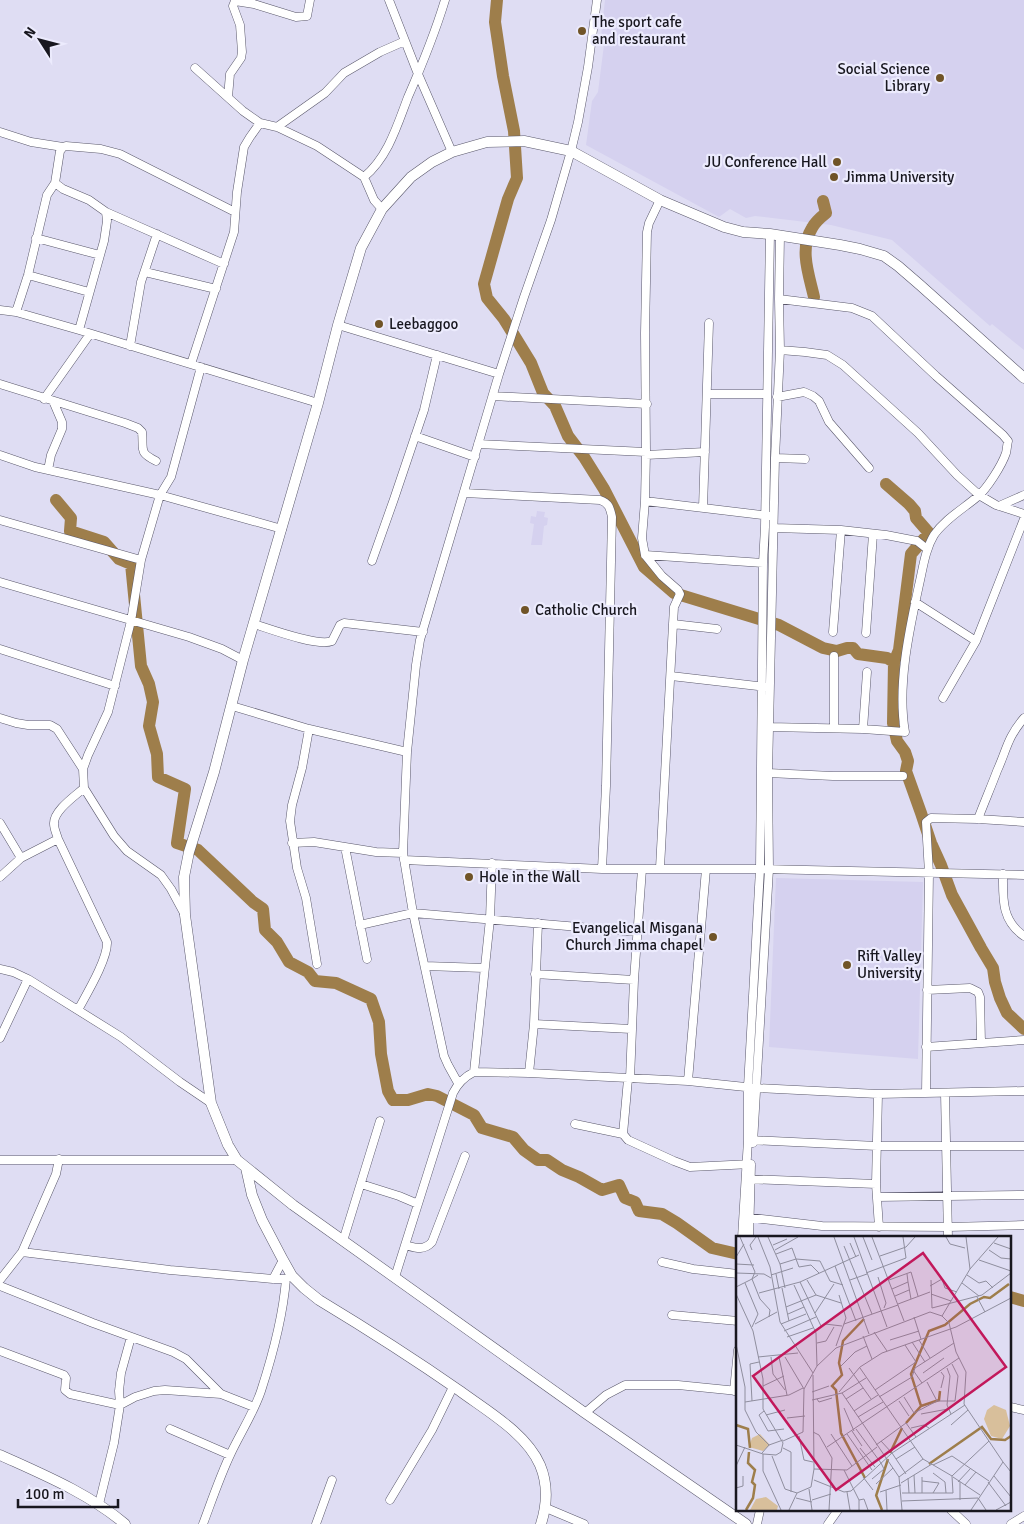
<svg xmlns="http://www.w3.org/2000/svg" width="1024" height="1524" font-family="Signika,sans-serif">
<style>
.built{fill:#d5d1ef}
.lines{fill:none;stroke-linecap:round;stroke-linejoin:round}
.river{stroke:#9e7e4b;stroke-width:12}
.minor-casing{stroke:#5a586b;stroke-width:9}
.tertiary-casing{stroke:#5a586b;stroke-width:11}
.minor{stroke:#fff;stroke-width:8}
.tertiary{stroke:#fff;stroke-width:10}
.poi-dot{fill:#705427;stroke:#ecebfd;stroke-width:2}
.labels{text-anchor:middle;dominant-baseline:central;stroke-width:4.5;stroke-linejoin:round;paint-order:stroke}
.poi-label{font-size:15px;fill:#18171f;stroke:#ecebfd;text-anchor:start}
.inset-river{fill:none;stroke:#9e7e4b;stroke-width:2.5}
.inset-road{fill:none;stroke:#8f8e9e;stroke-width:1}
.view{fill:#c2185b;fill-opacity:0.15;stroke:#c2185b;stroke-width:2.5}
.inset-edge{fill:none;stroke:#18171f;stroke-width:2.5}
</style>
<rect width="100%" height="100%" fill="#dfddf3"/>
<path class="built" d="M605,0H1024V350L992,324L990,326L892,240L831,225L755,216L746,218L730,209L719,217L586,145L592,101L598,92L604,45L601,36Z
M537,511L545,512L544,517L548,518L547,525L544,526L542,545H531L534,524L530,523L531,516L536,517Z
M776,878L923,882L918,1059L769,1047Z"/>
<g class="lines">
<path class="river" d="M497,0L495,22L503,76L514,131L517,178L508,199L484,284L487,298L504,319L531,363L543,393L555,406L568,436L584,457L604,489L644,567L674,593L779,625L823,648L837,651L847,648H853L858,654L887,658L894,662L893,723L897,741L905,752L908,761L906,771L921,813L931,843L941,865L952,895L981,948L993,968L995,982L1000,998L1007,1013L1024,1029
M814,297C809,275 799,249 812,228C815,222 821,217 826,213L823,201
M886,484L909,504L915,511L916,518L929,533L911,554L899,650L894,662
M56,500L71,518L70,531L104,542L119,559L131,564L141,666L149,684L153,702L149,726L157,754L158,777L185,789L177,843L198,850L253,902L263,909L265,930L277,942L289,962L308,972L315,981L336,983L371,999L379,1022L381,1054L388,1091L393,1100H408L428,1094L437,1096L474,1115L482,1128L513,1137L524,1150L538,1160H547L562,1170L579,1177L602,1190L619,1185L625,1198L635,1202L639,1211L662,1214L677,1223L712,1248L738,1254
M1010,1297L1024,1301"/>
<defs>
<path id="minor" d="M389,0L418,74L452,152
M195,68L243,111L260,123L277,127L317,146L364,177L374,200L382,209
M228,97L230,74L241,58L242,52L240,25L233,6L235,1L254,4L296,17L307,16L310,0
M277,127L325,93L344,73L380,52L405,41
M0,132L31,142L63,147
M364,177C388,157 397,126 408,97C422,65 435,33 445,0
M55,183L63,189L89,200L106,212L107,221L104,241L79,330
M660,200L649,223L647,232L645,333L646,452L645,501L642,538L645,555L662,576L678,590L680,594L674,607L673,624L660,868
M106,212L224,264
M36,238L100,255
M145,272L216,289
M28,275L89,292
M0,310L16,312L79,330L318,403
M16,312L28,275L47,195L55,183L60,151L63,147L66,146L101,149L120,154L235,212
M338,325L499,374
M130,346L141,282L157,234
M780,350L805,352L827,355L843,365L918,433L957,475L979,495L996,505L1024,514
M191,364L234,232L237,192L244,147L250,137L260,123
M0,384L125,423L138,428L142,432C144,450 138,452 156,461
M707,394H767
M493,396L647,404
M777,397L804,392L813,396L819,401L829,422L869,468
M44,399L90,334
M415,436L475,457
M478,444L646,452
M0,455L35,467L160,495L282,529
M646,455L705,452
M775,458L805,459
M48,470L51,455L62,429V422L53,401
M464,493L600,500C609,503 610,508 612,517L606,786L602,869
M645,501L770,516
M999,506L1024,495
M703,508L709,323
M0,520L141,560
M774,528L841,530L886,535L917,541L927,549
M645,555L763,563
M372,561L394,499L424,410L437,355
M0,582L189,637L222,649L243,660
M915,602L976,641
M254,624C270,629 318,647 332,641L340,625L344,623L423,632
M673,624L717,629
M833,632L841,530
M866,633L873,534
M0,649L115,686
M671,676L766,687
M943,698L976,641L1024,519
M232,706L309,729L407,752
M0,718L16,723L28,725H50L57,729L83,769
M769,727L863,729L905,732C897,686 909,631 919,585C923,568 925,550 934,535C945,519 963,509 977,497C987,489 1002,465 1006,453C1007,449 1007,445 1008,441L1003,435L936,376L872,316L852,308L779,299
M834,728V656
M309,729L302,768L292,805L290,821L297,868L306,898L317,964
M863,729L867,672
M768,773L833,776H903
M978,819C984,803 991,787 997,771C1007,749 1007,738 1024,718
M0,823L21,858
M58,839L107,942C108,959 86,995 78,1010
M292,843L314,842L376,852L403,853
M345,847L367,959
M404,860L602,869H760L1024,875
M1003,874C1003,898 1001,920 1024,936
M0,877L21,858L58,839C57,835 54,829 54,824C53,811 75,796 84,788
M184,913L171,889L161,875L127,851L114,836L84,788L83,769L88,755L108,712L131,621L141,560L160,495L171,477L201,367
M360,925L413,913L638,932
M425,966L484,968
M0,969L13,972L28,979L121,1037L180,1082L211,1103
M535,974L634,980
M927,990L970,988L978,992L980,997L981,1043
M534,1024L631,1029
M0,1038L28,979
M926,1047L1024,1040
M474,1072L490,919L492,863
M529,1073L534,1024L538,923
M630,1079L634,980L642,869
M688,1081L706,869
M458,1083L448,1065L444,1056L413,913L403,853L407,752L416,665L420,640L432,599L499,374L524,297L551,220L571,151L578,122L588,67L597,0
M926,1093L929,873L926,822L931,818L978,819L1024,822
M945,1093L948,1238
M878,1094L876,1184L879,1227
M575,1124L623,1134L628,1140L674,1161L690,1167L751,1164
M623,1134L628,1079
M749,1140L877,1146H1024
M753,1143L769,869L768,773L775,458L780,350L779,299L780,235
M0,1160H237
M746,1179L876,1184
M361,1184L399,1196L418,1204
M877,1197L1024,1195
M744,1217L822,1226L948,1227L1024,1225
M742,1238L748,1140V1087L760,869L763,563L765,527L770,234
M749,1238L751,1165
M343,1241L380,1121
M405,1245C416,1248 424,1251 432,1242L465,1156
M22,1252L170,1270L273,1279H286L292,1276
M662,1262L693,1269L738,1274
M395,1277L453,1093C458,1083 464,1077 474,1072L529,1073L688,1081L755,1088L878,1094L1024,1091
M273,1279L283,1260
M0,1280L22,1252L56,1174L59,1159
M0,1286L93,1323L173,1352L186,1359L221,1394L254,1407
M672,1315L738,1321
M0,1351L64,1375L66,1378L65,1390L70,1394L120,1405L135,1397L154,1391L165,1390L221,1394
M734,1391L738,1350
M1010,1407L1024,1410
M585,1413L606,1395L625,1385H678L738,1391
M170,1429L230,1455
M390,1500L432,1430L453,1387
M99,1504L114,1443L120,1405L119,1391L121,1373L131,1337
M546,1508L584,1524
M951,1510L966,1524
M203,1524C212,1500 220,1476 231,1453C241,1432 254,1412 261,1391C273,1354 283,1317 286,1279
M316,1524L332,1480
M757,1524L760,1510
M828,1524L838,1510
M1011,1524L1024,1516"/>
<path id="tertiary" d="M246,1168L252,1195L262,1220L283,1260L292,1276L304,1288L319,1300C367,1329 414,1359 460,1391C487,1411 526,1433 540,1465C548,1484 547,1505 541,1524
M0,1455C44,1475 88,1493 125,1524
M746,1524L585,1413L293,1205L237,1160L228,1145L211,1103L185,915L184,877L189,852L214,772L243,660L318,403L338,325L361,248L382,209L411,177L432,162L452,152L487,142L524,141L571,151L660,200L724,227L743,232L770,234L840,245L860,249L884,256L898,266L920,285L1024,378"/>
</defs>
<use href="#minor" class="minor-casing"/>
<use href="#tertiary" class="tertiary-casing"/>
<use href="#minor" class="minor"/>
<use href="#tertiary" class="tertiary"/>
</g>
<g class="poi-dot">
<circle cx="582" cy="31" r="5"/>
<circle cx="940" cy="78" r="5"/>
<circle cx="837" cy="162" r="5"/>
<circle cx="834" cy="177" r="5"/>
<circle cx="379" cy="324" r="5"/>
<circle cx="525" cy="610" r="5"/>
<circle cx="469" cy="877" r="5"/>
<circle cx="713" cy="937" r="5"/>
<circle cx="847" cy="965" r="5"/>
</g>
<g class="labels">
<g class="poi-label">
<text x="592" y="22">The sport cafe<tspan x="592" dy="17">and restaurant</tspan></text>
<text x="930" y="69" text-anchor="end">Social Science<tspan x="930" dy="17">Library</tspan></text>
<text x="827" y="162" text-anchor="end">JU Conference Hall</text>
<text x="844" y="177">Jimma University</text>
<text x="389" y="324">Leebaggoo</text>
<text x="535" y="610">Catholic Church</text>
<text x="479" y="877">Hole in the Wall</text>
<text x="703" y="928" text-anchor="end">Evangelical Misgana<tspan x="703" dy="17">Church Jimma chapel</tspan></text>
<text x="857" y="956">Rift Valley<tspan x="857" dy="17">University</tspan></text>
</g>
</g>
<g transform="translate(736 1236)">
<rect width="275" height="275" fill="#dfddf3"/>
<path d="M258,169L270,174L274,190L266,203L255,200L248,183L251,174ZM24,198L34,209L27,215L13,211L16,202ZM30,261L42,270L41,274H14L20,263Z" fill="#d8bf9b"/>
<path class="inset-river" d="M128,83L107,105L103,127L106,139L96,150L100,154L105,197L129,242M185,170L203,164L204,155M170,187L185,170L175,138L193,95L209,89L234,68L248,61L254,62L273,48M0,189L12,193L14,212M154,217L166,192M193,228L246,191L255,203L269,204L275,200M140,259L146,274M140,260L152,223M10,274L17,262L19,249L16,246L19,234L12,227L13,216"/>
<path class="inset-road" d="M22,1L34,31L44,86L77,137M32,1L44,28L49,52M98,1L133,98M118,1L151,91M127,1L136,24M136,1L168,85M210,1L214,8L229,12M230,1L234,33M114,7L120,21M258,7L275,13M37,9L51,3M108,10L136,78M16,14L14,9L20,1M39,14L62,1M253,14L265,22L275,23M40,18L56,12L60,23L44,28M144,20L170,11L179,1M0,21L8,8M243,24L275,35M0,28L18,29M99,30L120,85M0,37L28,38L35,42M83,37L75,29L63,31L60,23L84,25L94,45L107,49M130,37L170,22L167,1M40,38L43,53M22,39L16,43L24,63L34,74L33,81M35,39L57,32M231,39L243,47L250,45L257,52M142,41L150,67L148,72M71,44L80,59L105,67M114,44L131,38M153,44L175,36L182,60M195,44L196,72M64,46L85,90M172,46L175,63M9,47L22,78L16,91M226,47L243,60M58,49L80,97L81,130M194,50L206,43L209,52L221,56M0,51L16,43L19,36L4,1M46,52L53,85M156,53L172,46L171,38M23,57L64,46L123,19M0,58L17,95L27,143V173L47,207L45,216L40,219L27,218M195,58L215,65M159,60L173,54M241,61L249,76M162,68L194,56M50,71L80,59M196,72L246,59L275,37M79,77L98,48M52,78L68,71M206,80L234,33L262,1M178,81L185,103M19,88L41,76M45,88L70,78M108,88L162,69M48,95L80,81M78,95L89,88L106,90M138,96L151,115M127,100L136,123M51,101L77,92M154,104L183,95M183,104L194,122M176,106L189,126M81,107L90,105L98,91M0,108L9,151V174L20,196L33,209M100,110L110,82L103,59M22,121L62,117M35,121L37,138L49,154M43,121L51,159M49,121L68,153M105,130L119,116L131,110M113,132L135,163M124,132L187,223L216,240M211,132L214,140L211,169L215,178M177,134L186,147M187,137L208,122M191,146L201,165M27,150L48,140M205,152L208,140L205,136M139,154L180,126L169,109M76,156L93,150M103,156L124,131L146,117L220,91L275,62M106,157L130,142M143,161L176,141L179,132L218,107M168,161L178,177L201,165H219L222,140L216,128M81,163L83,166L96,162M110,163L127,152M76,164L106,157L163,241L166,274M16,165L14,128L23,126M163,165L173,180M9,166L53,159L67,152M108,172L118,195M28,175L23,179L32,195L48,193M118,175L142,159M185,178L212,173M30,179L49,174M122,181L147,166M51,182L69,180M215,189L232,174M175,192L188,189L193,192M120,193L145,227M116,195L126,210M77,196L83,199L96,222L93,274M95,198L116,230M111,198L136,234M63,200L68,224L77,226M47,205L67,196L68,153L81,130L100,112L194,76L206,80L213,87L220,116L230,136L228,168L267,226M145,205L156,217M0,209L27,218M140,209L170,187L180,201M91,211L223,122M47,212L55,216V256M124,212L139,231M26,217L33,209L47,204M156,217L170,238M27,218V235L45,274M36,220L49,253L61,257L75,251L78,233L77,139M160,223L179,211M197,229L216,220L253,245M0,230L9,211M78,233L111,234L141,211M108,234L123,264V274M197,237L209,246L210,257M178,239L179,257M216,240L253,205M216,240L217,257M258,240L275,261M127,241L137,254M163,241L187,223M217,241L244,259M172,242L173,257M136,243L148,233L145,227M78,244L108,256L115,255L156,217L229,169M186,245L203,247L197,257M222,246L235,232M224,246V264M252,246L270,270M165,247L196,228M140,248L157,232M229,249L240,236M0,252L7,250V240M73,253L76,274M150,254L151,274M111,256L114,274M144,256L165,249M166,257H217M186,257V241M60,262L76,266M76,264L95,258M123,264L128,263L132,274M166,265L242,262L250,274M53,274L61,257M235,274L267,226L275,236M260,274L275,266"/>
<path class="view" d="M187,17L270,131L100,254L17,140Z"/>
<rect width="275" height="275" class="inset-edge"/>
</g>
<g transform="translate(40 40) rotate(306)" stroke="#ecebfd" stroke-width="4" paint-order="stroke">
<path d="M0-4L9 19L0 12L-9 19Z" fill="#18171f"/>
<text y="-8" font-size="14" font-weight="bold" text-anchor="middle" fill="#18171f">N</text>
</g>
<path d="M18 1499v8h100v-8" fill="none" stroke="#18171f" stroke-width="2.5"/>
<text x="25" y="1499" font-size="15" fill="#18171f" stroke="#ecebfd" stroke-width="4" paint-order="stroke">100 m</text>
</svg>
